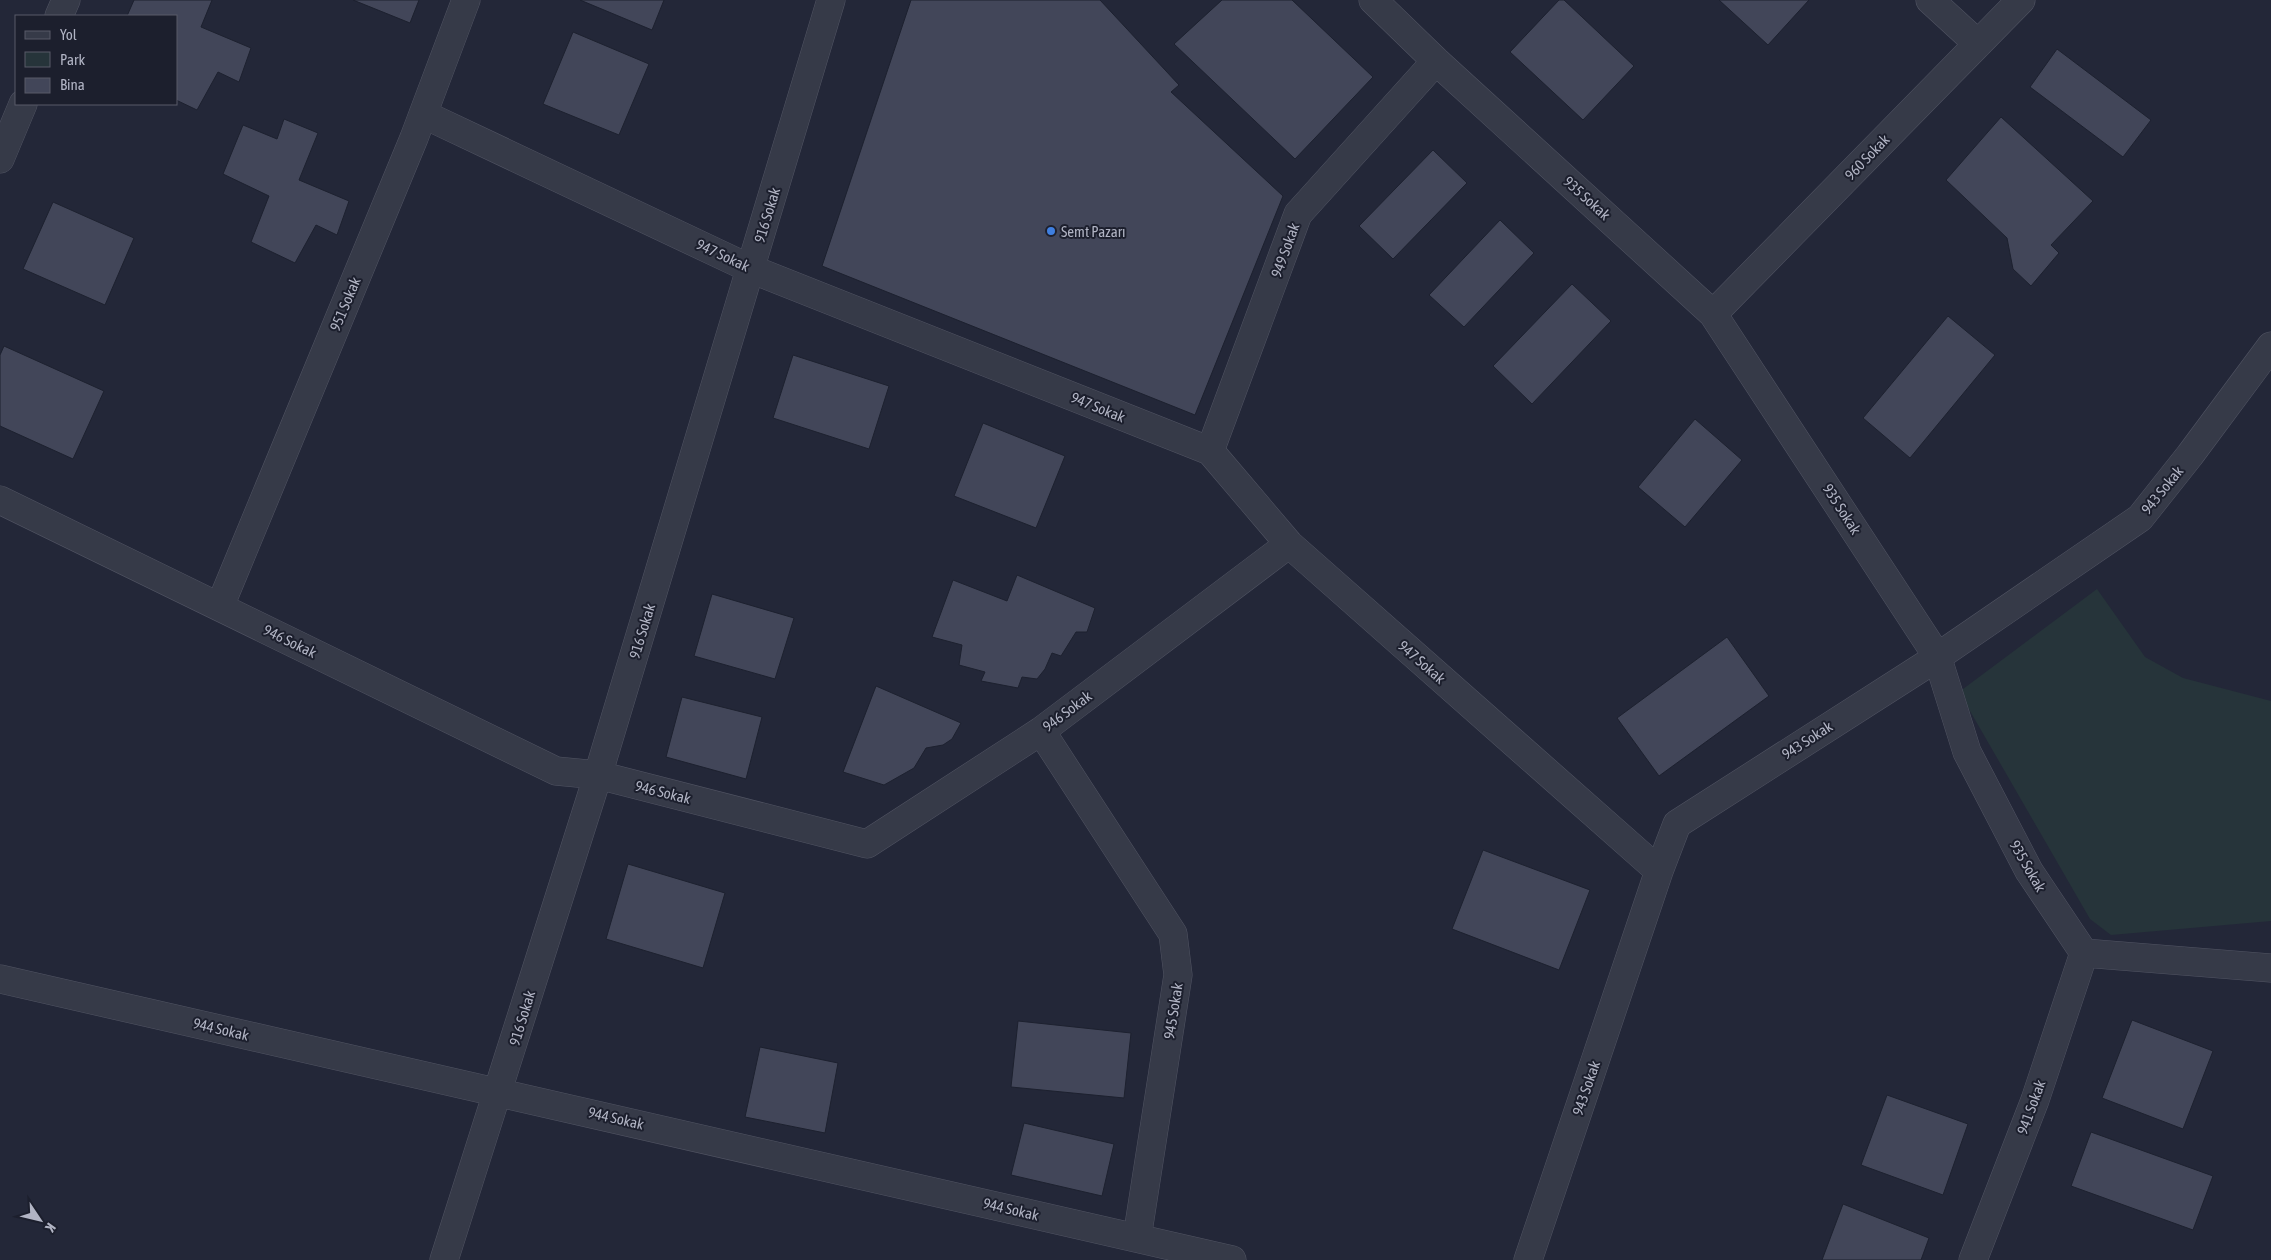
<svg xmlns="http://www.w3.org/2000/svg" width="2271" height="1260" font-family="'Asap Condensed',sans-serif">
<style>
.green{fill:#26343a}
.building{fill:#424659;stroke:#1d212f}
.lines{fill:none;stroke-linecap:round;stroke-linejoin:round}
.minor-casing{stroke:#515463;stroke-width:29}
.minor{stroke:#363a48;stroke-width:28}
.shop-dot{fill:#3f7fe0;stroke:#1c1f2d;stroke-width:2}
.labels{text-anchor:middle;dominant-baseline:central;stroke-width:4;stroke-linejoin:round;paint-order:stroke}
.street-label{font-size:15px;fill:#b1b4c4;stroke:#1c1f2d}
.poi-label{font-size:15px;fill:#b1b4c4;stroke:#1c1f2d;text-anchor:start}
</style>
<rect width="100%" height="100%" fill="#232738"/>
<path class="green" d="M2097,589L2145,657L2183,678L2271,701V921L2111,935L2090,919L1959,692Z"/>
<path class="building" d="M134,0H212L201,27L251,48L239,82L218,72L197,110L176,100V16H127Z
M353,0H419L410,23Z
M580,0H664L652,30Z
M911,0H1100L1179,85L1171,92L1283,196L1195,415L822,266Z
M1222,0H1292L1373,77L1295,159L1174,44Z
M1559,0H1564L1634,66L1583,120L1510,52Z
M1719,0H1809L1768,45Z
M573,32L649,64L619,135L543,104Z
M2057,49L2151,120L2123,157L2030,87Z
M2001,117L2093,201L2051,245L2059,253L2031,286L2013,269L2007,238L1946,180Z
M284,119L318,133L299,180L349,201L337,235L316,225L295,263L251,242L269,196L223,174L243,125L277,139Z
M1433,150L1467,183L1393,259L1359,226Z
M53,202L134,238L105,305L23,269Z
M1500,220L1534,253L1464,327L1429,295Z
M1572,284L1611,321L1532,404L1493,366Z
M1948,316L1995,355L1910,458L1863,418Z
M4,346L104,391L73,459L0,426V355Z
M793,355L889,386L869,449L773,418Z
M1695,419L1742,460L1685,527L1638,487Z
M983,423L1065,456L1036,528L954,496Z
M1017,575L1095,608L1087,632H1076L1061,656L1052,653L1045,669L1037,679L1022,677L1018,688L981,681L985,672L959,665L962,645L932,637L953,580L1007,601Z
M712,594L794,618L775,679L694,656Z
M1727,637L1769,696L1659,776L1617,718Z
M876,686L961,723L952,739L943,745L926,748L914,768L884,785L843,772Z
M682,697L762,717L746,779L666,757Z
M1483,850L1590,890L1559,970L1452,929Z
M628,864L725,893L703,968L606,939Z
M2132,1020L2213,1051L2183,1129L2102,1098Z
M1018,1021L1131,1033L1124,1098L1011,1087Z
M760,1047L838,1063L825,1133L745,1117Z
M1887,1095L1968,1124L1943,1195L1861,1165Z
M1024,1123L1114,1144L1102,1196L1011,1175Z
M2091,1132L2213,1176L2193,1230L2071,1186Z
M1843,1204L1929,1238L1921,1260H1822Z"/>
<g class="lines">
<defs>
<path id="minor" d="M1373,0L1436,61L1713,314L1937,656L1967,752L2029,871L2084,953L2271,968
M1930,0L1978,44
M59,16L66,0
M423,114L751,269L1210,451L1289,544L1659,871
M0,159L23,104
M1713,314L2021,0
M1210,451L1298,214L1436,61
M0,500L556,771L598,775L867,844L1041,731L1289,544
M220,606L414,138L466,0
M1041,731L1173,934L1178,975L1137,1238
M0,979L1232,1260
M444,1260L598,775L831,0
M1528,1260L1659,871L1677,824L1927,664L2140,518L2190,455L2271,346
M1973,1260L2035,1100L2084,953"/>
</defs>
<use href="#minor" class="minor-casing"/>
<use href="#minor" class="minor"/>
</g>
<circle class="shop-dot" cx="1051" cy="231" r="5"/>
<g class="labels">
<g class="street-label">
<text transform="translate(1867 157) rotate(-46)">960 Sokak</text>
<text transform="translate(1587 198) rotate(42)">935 Sokak</text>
<text transform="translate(767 215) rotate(-73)">916 Sokak</text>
<text transform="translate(1285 250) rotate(-70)">949 Sokak</text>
<text transform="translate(723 255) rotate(25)">947 Sokak</text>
<text transform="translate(345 304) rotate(-67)">951 Sokak</text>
<text transform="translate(1098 407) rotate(22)">947 Sokak</text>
<text transform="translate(2162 490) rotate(-51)">943 Sokak</text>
<text transform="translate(1842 509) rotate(57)">935 Sokak</text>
<text transform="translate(642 631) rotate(-73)">916 Sokak</text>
<text transform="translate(290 641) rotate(26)">946 Sokak</text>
<text transform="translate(1422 662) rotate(41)">947 Sokak</text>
<text transform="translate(1067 711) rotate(-37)">946 Sokak</text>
<text transform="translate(1807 740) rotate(-33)">943 Sokak</text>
<text transform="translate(663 792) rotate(14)">946 Sokak</text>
<text transform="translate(2028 866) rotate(60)">935 Sokak</text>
<text transform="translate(1173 1011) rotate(-81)">945 Sokak</text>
<text transform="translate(522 1018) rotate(-73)">916 Sokak</text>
<text transform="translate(221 1029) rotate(13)">944 Sokak</text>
<text transform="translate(1586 1088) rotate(-71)">943 Sokak</text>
<text transform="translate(2031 1107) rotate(-70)">941 Sokak</text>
<text transform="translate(616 1118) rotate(13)">944 Sokak</text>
<text transform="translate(1011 1209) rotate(13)">944 Sokak</text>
</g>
<g class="poi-label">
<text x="1061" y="231">Semt Pazarı</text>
</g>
</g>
<rect x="15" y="15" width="162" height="90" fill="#1c1f2d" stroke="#585b69"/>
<rect x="25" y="31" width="25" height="8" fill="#363a48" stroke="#585b69"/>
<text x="60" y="40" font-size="15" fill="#b1b4c4">Yol</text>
<rect x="25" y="52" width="25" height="15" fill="#26343a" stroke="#585b69"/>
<text x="60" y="65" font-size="15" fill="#b1b4c4">Park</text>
<rect x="25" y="78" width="25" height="15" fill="#424659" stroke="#585b69"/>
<text x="60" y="90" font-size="15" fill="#b1b4c4">Bina</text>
<g transform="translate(40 1220) rotate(125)" stroke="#1c1f2d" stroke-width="4" paint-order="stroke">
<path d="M0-4L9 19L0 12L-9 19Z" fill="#b1b4c4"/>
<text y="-8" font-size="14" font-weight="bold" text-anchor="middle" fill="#b1b4c4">K</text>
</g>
</svg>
